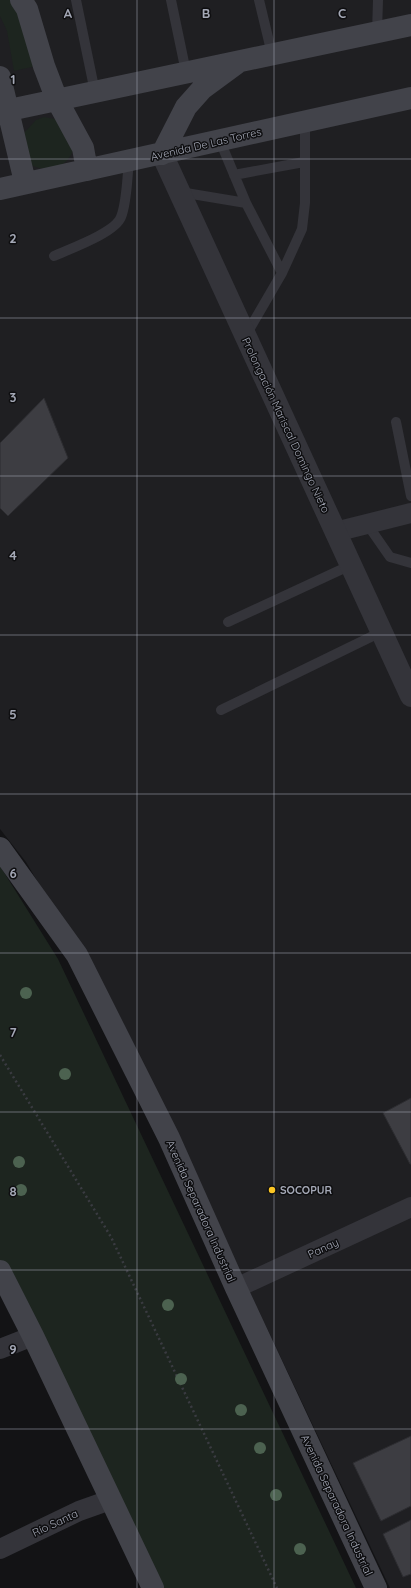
<svg xmlns="http://www.w3.org/2000/svg" width="411" height="1588" font-family="Quicksand,sans-serif">
<style>
.built{fill:#1f1f22}
.green{fill:#1d251f}
.building{fill:#3d3d42;stroke:#2d2d31}
.lines{fill:none;stroke-linecap:round;stroke-linejoin:round}
.path{stroke:#3a3b41;stroke-width:2.5;stroke-dasharray:2 3;stroke-linecap:butt}
.service{stroke:#34343a;stroke-width:10}
.minor{stroke:#34343a;stroke-width:20}
.tertiary{stroke:#34343a;stroke-width:22}
.secondary{stroke:#42434a;stroke-width:22}
.tree{fill:#4c6250}
.grid{fill:none;stroke:#a4a8b6;stroke-width:1;stroke-opacity:0.55}
.poi-dot{fill:#fcc624;stroke:#0e0e10;stroke-width:1.5}
.labels{text-anchor:middle;dominant-baseline:central;stroke-width:3;stroke-linejoin:round;paint-order:stroke}
.street-label{font-size:11px;fill:#a4a8b6;stroke:#0e0e10}
.poi-label{font-size:11px;font-weight:bold;fill:#a4a8b6;stroke:#0e0e10;text-anchor:start}
.grid-label{font-size:13px;text-anchor:middle;font-weight:bold;fill:#a4a8b6;stroke:#0e0e10;stroke-width:3;stroke-linejoin:round;paint-order:stroke}
</style>
<rect width="100%" height="100%" fill="#131315"/>
<path class="built" d="M0,0H411V1588H390L128,1035L26,862L0,829Z"/>
<path class="green" d="M0,0H20L36,66L14,71L7,31L0,16Z
M44,117L61,120L73,151C65,169 48,173 31,165L24,133L36,120Z
M0,866L58,959L356,1588H156L0,1265Z"/>
<path class="building" d="M44,398L68,458L8,516L0,508V443Z
M411,1098V1164H410L383,1113Z
M411,1436V1506L381,1521L353,1463Z
M411,1520V1574L403,1577L383,1534Z"/>
<g class="lines">
<path class="path" d="M0,1055L111,1237L277,1588"/>
<path class="service" d="M76,0L95,92
M171,0L186,72
M259,0L272,54
M377,32L378,0
M220,141L246,203
M234,175L304,162
M180,192L246,203L282,273L246,335
M54,256C69,249 115,233 121,217C127,202 127,178 129,161
M282,273L302,229L305,203V122
M396,422L411,496
M367,524L390,557L411,563
M228,622L351,565
M221,710L381,632"/>
<path class="minor" d="M335,532L411,513
M236,1288L411,1207
M0,1349L33,1336
M0,1549L79,1511L110,1500"/>
<path class="tertiary" d="M162,154L411,696"/>
<path class="secondary" d="M21,0L27,9L44,66L57,100L83,148L87,170
M0,77L25,182
M0,112L411,25
M162,154L186,107L202,89L236,64
M0,189L411,98
M0,848L77,955L169,1138L236,1288L376,1588
M0,1271L33,1336L153,1588"/>
</g>
<g class="tree">
<circle cx="26" cy="993" r="6"/>
<circle cx="65" cy="1074" r="6"/>
<circle cx="19" cy="1162" r="6"/>
<circle cx="21" cy="1190" r="6"/>
<circle cx="168" cy="1305" r="6"/>
<circle cx="181" cy="1379" r="6"/>
<circle cx="241" cy="1410" r="6"/>
<circle cx="260" cy="1448" r="6"/>
<circle cx="276" cy="1495" r="6"/>
<circle cx="300" cy="1549" r="6"/>
</g>
<path class="grid" d="M137,0V1588M274,0V1588M0,159H411M0,318H411M0,476H411M0,635H411M0,794H411M0,953H411M0,1112H411M0,1270H411M0,1429H411"/>
<circle class="poi-dot" cx="272" cy="1190" r="4"/>
<g class="labels">
<g class="street-label">
<text transform="translate(206 144) rotate(-13)">Avenida De Las Torres</text>
<text transform="translate(286 425) rotate(65)">Prolongación Mariscal Domingo Nieto</text>
<text transform="translate(201 1211) rotate(66)">Avenida Separadora Industrial</text>
<text transform="translate(323 1248) rotate(-25)">Panay</text>
<text transform="translate(337 1505) rotate(65)">Avenida Separadora Industrial</text>
<text transform="translate(55 1523) rotate(-25)">Río Santa</text>
</g>
<g class="poi-label">
<text x="280" y="1190">SOCOPUR</text>
</g>
</g>
<g class="grid-label">
<text x="68" y="18">A</text>
<text x="206" y="18">B</text>
<text x="342" y="18">C</text>
<text x="13" y="84">1</text>
<text x="13" y="243">2</text>
<text x="13" y="402">3</text>
<text x="13" y="560">4</text>
<text x="13" y="719">5</text>
<text x="13" y="878">6</text>
<text x="13" y="1037">7</text>
<text x="13" y="1196">8</text>
<text x="13" y="1354">9</text>
</g>
</svg>
